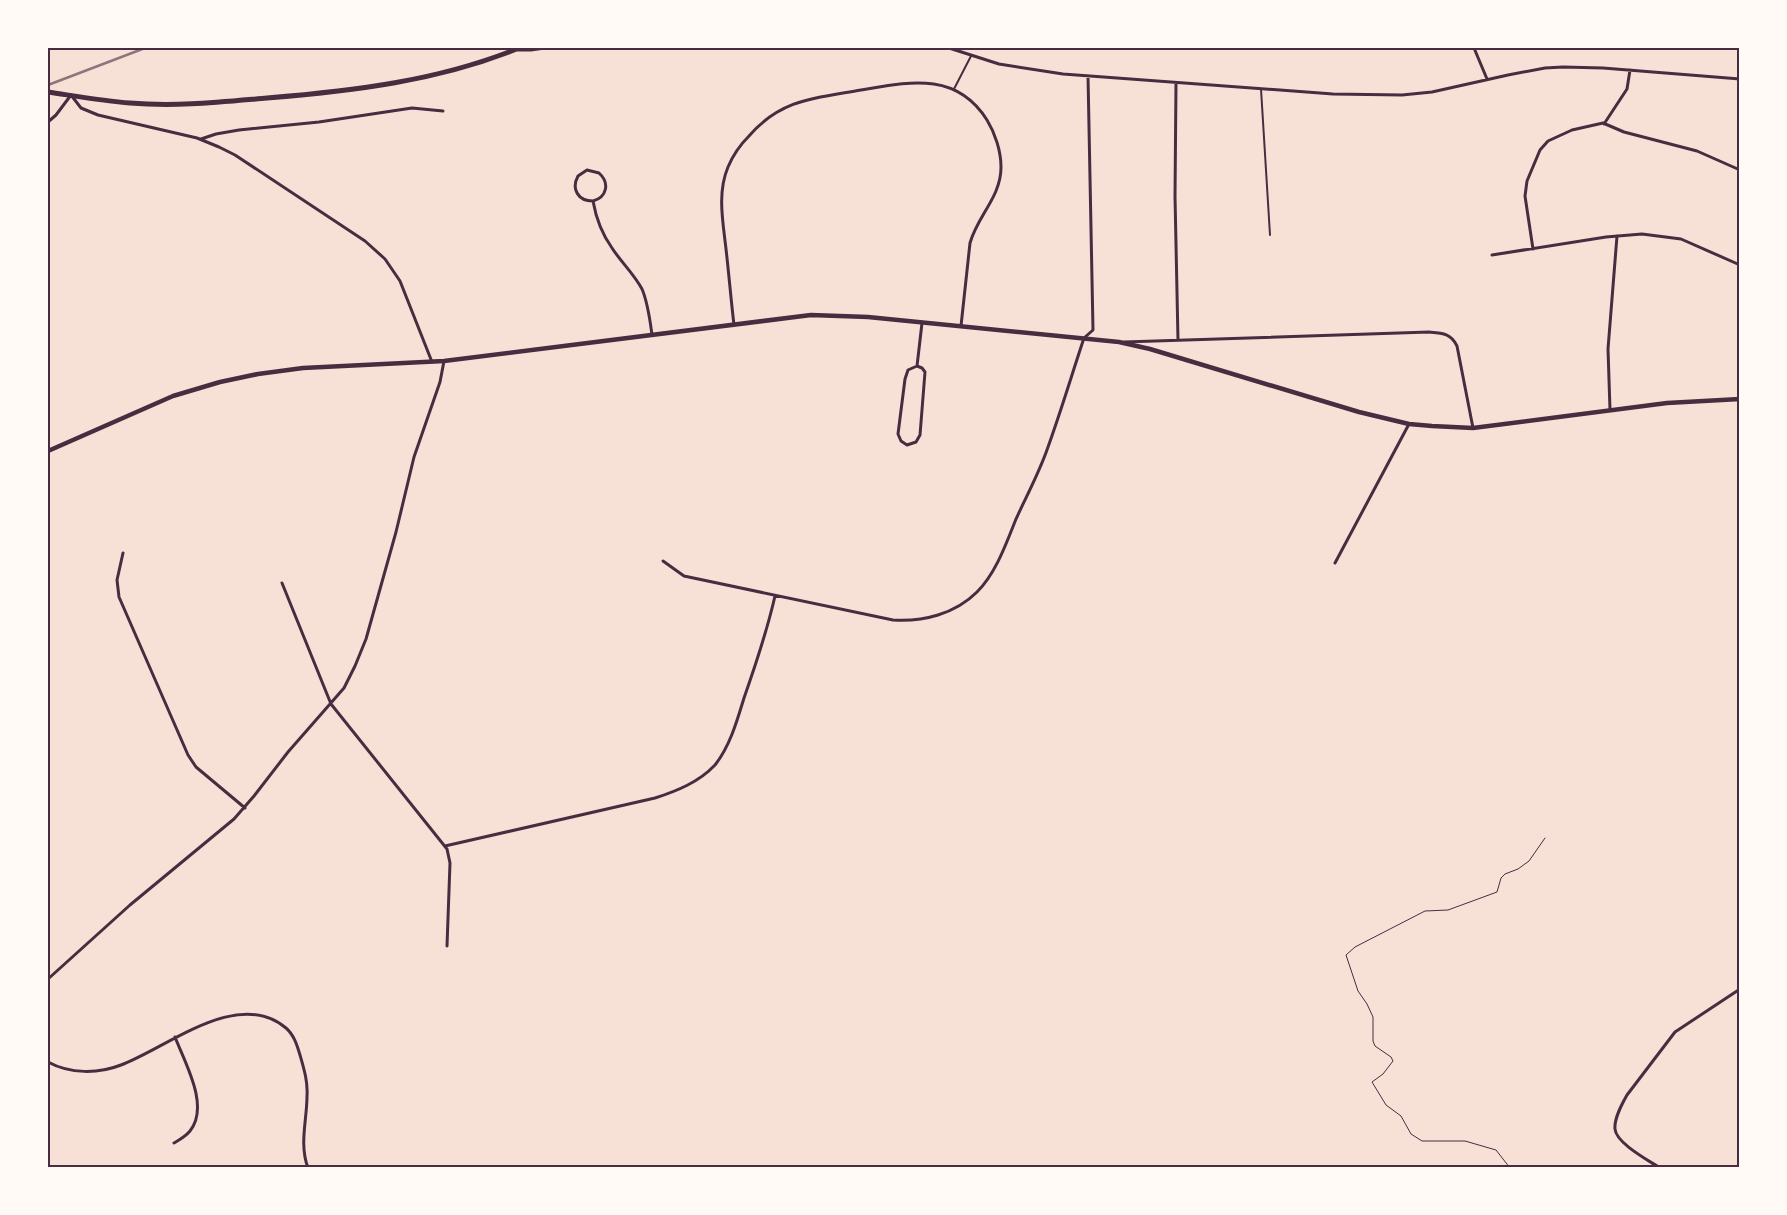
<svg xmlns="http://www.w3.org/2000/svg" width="1787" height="1215" font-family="Helvetica,sans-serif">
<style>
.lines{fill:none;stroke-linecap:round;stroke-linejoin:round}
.path{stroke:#4a2c40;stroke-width:1}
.service{stroke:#4a2c40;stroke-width:2}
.minor{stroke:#4a2c40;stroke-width:3}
.tertiary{stroke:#4a2c40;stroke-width:4.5}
.primary{stroke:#4a2c40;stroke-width:5}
.rail{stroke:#8f747c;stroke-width:2.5}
.neatline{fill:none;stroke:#4a2c40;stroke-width:2}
</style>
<rect width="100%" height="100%" fill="#f7e1d7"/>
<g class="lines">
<path class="path" d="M1510,1168L1496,1150L1465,1141H1422L1411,1134L1401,1116L1386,1105L1372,1082L1383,1074L1393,1061L1391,1057L1375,1046L1373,1041V1017L1367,1004L1358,991L1346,955L1355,947L1425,911L1448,910L1497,892L1501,878L1505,874L1518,869L1529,861L1545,838"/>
<path class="service" d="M954,89L971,56
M1261,89L1270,235"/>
<path class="minor" d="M949,48L999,64L1063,74L1333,94L1402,95L1432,92L1508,75L1545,68L1563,67L1603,68L1740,79
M1474,48L1487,79
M518,50H531L545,48
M1176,83L1175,196L1178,340
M48,122L56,115L71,95L81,108L98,115L197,138L219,147L235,155L365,241L385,259L400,281L432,362
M1604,124L1627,89L1630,70
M201,139L216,134L239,130L319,122L412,108L443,111
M593,201C578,201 571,189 578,176L587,170L599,173C610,183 607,197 593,201C596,218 602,234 612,248C621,262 634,274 642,289C648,303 650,320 652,335
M1533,249L1525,196L1527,181L1540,150L1548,141L1572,130L1603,123L1624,132L1697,151L1740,170
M1492,255L1606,237L1642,234L1681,239L1740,265
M734,325C731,300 729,275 726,249C723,222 717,193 728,167C733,155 740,145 749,136C781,99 815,98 861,90C909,82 956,71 987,120C995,133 1001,151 1001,167C1001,197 978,215 970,243L961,326
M1124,342L1429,332C1442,333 1451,333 1457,346L1473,428
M917,366L908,370L905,379L898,434L901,441L907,445L916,442L920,435L925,372L922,368L917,366L922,323
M1610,410L1608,349L1617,236
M123,553L117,580L119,597L188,755L196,767L245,808
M663,561L684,576L893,620C923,622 955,614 977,592C996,573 1006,544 1016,519C1027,495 1040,471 1048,447C1061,411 1072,374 1084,338L1093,330L1088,76
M1335,563L1409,424
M282,583L331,704L447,849L450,863L447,946
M445,846L655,798C677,791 699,782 715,765C730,746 737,721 744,698C756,664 767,631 775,596
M48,979L130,905L234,819L254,796L288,752L344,688L355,666L366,639L396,532L414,457L440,382L444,361
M48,1062C70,1074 98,1074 121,1065C167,1048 238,987 286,1028C294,1035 297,1045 300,1055C304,1069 308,1082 307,1096C307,1120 299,1144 308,1168
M174,1143C179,1140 185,1137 190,1131C210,1106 185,1063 175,1037
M1660,1168C1648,1160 1616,1143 1615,1129C1614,1118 1622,1104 1627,1095L1675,1032L1740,989"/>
<path class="tertiary" d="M48,451L173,396L220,382L258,374L303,368L444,361L811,315L868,317L1119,342L1150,349L1359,412L1409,424L1432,426L1473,428L1667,403L1740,399"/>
<path class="primary" d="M48,92C75,96 103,101 130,103C176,107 221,102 267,98C353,91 438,81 519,48"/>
<path class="rail" d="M48,85L145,48"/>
</g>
<rect width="1787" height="1215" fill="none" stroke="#fffaf5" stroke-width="98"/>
<rect x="49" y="49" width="1689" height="1117" class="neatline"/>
</svg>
